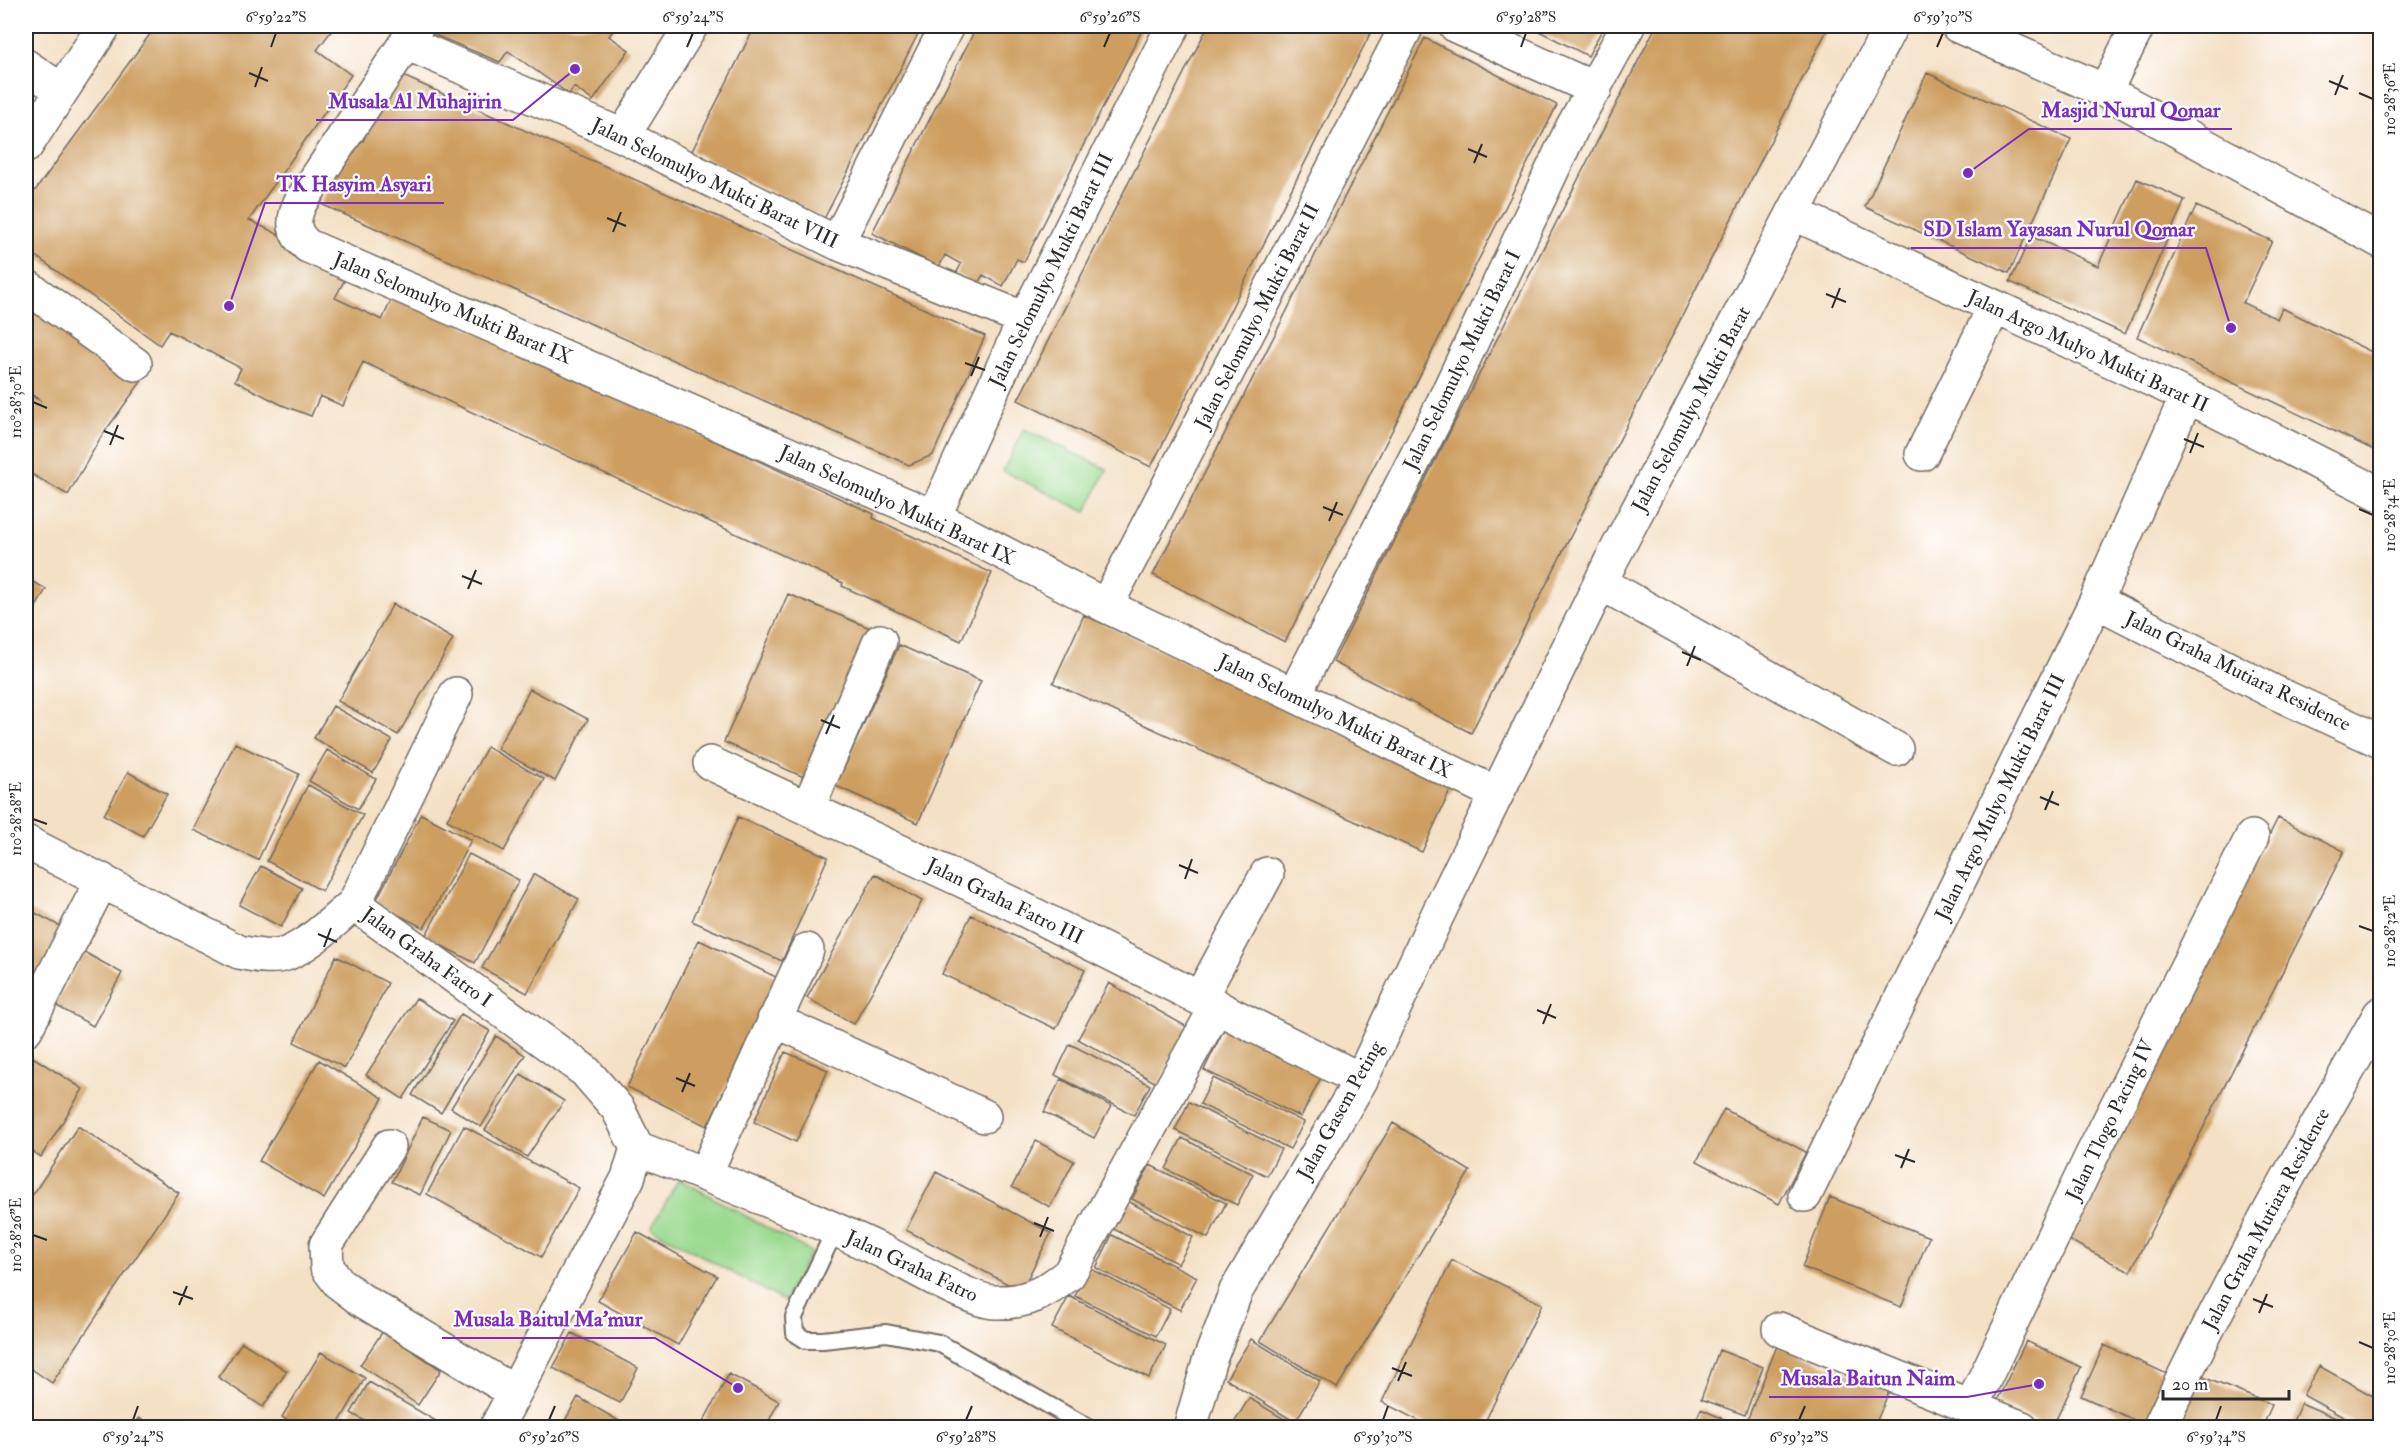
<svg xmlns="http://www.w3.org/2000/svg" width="2406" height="1453" font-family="'IM FELL Double Pica',serif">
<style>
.green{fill:#9bda90;stroke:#63825e;stroke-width:1.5}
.building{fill:#cd9e5f}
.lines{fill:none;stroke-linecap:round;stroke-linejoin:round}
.service-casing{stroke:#716a61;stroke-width:20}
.minor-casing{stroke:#716a61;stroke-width:36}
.service{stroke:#fff;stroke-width:16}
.minor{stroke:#fff;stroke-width:33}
.ticks{fill:none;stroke:#2b2b2b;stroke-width:2}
.labels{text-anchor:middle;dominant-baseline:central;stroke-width:4.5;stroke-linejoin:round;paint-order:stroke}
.street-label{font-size:20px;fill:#2b2b2b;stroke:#fff}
.leader{fill:none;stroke:#7b2cbf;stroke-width:2}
.callout-dot{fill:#7b2cbf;stroke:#fff;stroke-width:2}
.callout-label{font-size:21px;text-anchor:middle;font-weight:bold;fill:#7b2cbf;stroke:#fff;stroke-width:4.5;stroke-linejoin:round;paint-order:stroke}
.neatline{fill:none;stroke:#2b2b2b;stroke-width:2}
.ticks-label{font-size:15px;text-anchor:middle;fill:#2b2b2b}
</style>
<rect width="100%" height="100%" fill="#fff"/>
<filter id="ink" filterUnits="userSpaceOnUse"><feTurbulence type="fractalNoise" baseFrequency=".0167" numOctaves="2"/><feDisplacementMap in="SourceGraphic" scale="12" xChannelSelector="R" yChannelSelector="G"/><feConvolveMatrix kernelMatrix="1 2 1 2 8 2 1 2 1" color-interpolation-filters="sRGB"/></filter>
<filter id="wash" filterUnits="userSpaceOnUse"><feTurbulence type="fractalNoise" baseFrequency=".008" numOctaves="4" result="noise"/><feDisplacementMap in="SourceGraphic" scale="24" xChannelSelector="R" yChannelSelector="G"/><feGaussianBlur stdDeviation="1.35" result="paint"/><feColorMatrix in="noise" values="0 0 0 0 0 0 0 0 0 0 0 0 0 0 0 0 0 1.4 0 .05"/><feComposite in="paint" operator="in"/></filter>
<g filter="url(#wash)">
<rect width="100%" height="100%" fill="#f4e0c5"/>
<path class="green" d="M1024,429L1107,469L1086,512L1003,471Z
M679,1179L811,1252L784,1301L651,1228Z"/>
<g id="blocks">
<path class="building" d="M156,26H335L317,50L351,75L249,220L350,270L335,298L382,320L394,294L874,514L873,518L992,573L961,641L842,586L843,583L363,362L343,406L320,396L311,416L282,405L235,381L241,368L169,331L160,345L26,249V203Z
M435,26H616L609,36L629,50L593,101L574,87L569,94L508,51L500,62L430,33Z
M755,26H922L824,219L692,151Z
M977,26H1144L1024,262L1017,259L1003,286L983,275L977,285L956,274L961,264L945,255L939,267L872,233Z
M1208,26H1374L1151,467L1018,400Z
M1529,26H1604L1588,56Z
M1656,26H1829L1471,733L1333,662Z
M1425,38L1557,105L1285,642L1153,575Z
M394,72L985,336L933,455L909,465L321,204L352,135L363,141Z
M1927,73L2071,139L2009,273L1865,207Z
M2137,179L2185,200L2125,334L2010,282L2031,236L2098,266Z
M2196,206L2272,241L2243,303L2277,319L2282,308L2380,356V453L2137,337Z
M26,294L143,379L101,437L68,495L26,471V393L41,401L26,390Z
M26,578L46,589L26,625Z
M788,594L870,628L806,778L724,742Z
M393,604L453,639L398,735L338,701Z
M1084,615L1453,784L1422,852L1053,683Z
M899,645L981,681L918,823L836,786Z
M530,689L588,719L555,781L497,749Z
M333,706L392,740L373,773L314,738Z
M235,743L299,774L258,860L193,830Z
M487,747L544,779L504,851L447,820Z
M327,750L376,779L358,809L309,781Z
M128,772L167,794L143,836L104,815Z
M308,785L363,815L322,891L267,861Z
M421,814L471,840L424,928L375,903Z
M738,817L828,857L782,961L692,921Z
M2278,818L2344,851L2130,1272L2065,1238Z
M469,854L519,880L475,963L425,937Z
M261,866L302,888L281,927L239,905Z
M534,874L579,899L527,993L482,968Z
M875,874L922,901L854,1024L807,998Z
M26,908L69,931L26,1013Z
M971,915L1085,970L1056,1029L942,974Z
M699,940L778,978L707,1126L627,1087Z
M84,952L122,973L93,1026L55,1005Z
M336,956L388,983L345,1068L294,1042Z
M1109,983L1189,1028L1158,1084L1078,1039Z
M416,998L453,1021L403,1099L366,1075Z
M461,1014L490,1031L441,1113L412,1095Z
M1226,1025L1323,1073L1301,1117L1204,1070Z
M496,1036L525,1055L481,1127L451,1108Z
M1070,1044L1150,1085L1134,1115L1055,1075Z
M785,1052L828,1070L796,1142L754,1122Z
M28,1054L83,1089L41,1157L26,1147Z
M319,1060L383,1098L324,1199L259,1161Z
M521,1074L564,1101L527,1157L485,1130Z
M1213,1078L1304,1122L1290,1149L1200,1104Z
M1061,1079L1111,1106L1094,1138L1044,1112Z
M1189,1102L1281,1149L1267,1176L1175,1130Z
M1724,1109L1806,1152L1779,1204L1697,1161Z
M423,1117L451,1130L420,1195L392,1182Z
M1393,1123L1470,1171L1337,1388L1260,1341Z
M78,1126L179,1193L52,1383L26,1365V1205Z
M464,1126L579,1188L541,1257L427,1194Z
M1182,1138L1253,1174L1237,1205L1166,1169Z
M1036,1141L1074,1161L1050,1207L1012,1187Z
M1150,1165L1226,1203L1208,1238L1132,1199Z
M936,1172L1051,1233L1021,1291L906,1230Z
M1830,1197L1929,1237L1901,1307L1802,1267Z
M1126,1200L1193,1237L1178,1264L1112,1228Z
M637,1232L717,1276L678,1345L598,1301Z
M1112,1235L1197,1277L1180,1310L1096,1268Z
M1452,1260L1542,1304L1482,1428H1433L1382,1402Z
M1089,1268L1170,1309L1156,1336L1075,1296Z
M1069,1296L1166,1345L1149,1378L1052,1328Z
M383,1331L441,1370L418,1405L360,1365Z
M572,1333L638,1368L620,1403L553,1368Z
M1251,1339L1320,1381L1295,1422L1226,1379Z
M2026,1341L2081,1367L2052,1428L1997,1401Z
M242,1342L287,1371L263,1407L218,1377Z
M2104,1345L2176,1378L2152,1428L2081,1396Z
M1777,1346L1889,1391L1874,1428H1744Z
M1719,1350L1763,1367L1745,1415L1701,1399Z
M321,1352L365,1378L336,1428H300L282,1417Z
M2319,1366L2380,1400V1428H2363L2303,1395Z
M729,1374L779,1401L765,1428H700Z
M2198,1375L2272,1405L2262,1428H2190L2179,1423Z
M369,1382L436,1421L432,1428H377L351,1413Z
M578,1397L631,1428H561Z
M1249,1398L1299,1428H1231Z
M2301,1403L2350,1424L2349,1428H2290Z
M1701,1409L1730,1422L1728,1428H1692Z
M139,1418L155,1428H133Z"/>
</g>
</g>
<g filter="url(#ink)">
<use href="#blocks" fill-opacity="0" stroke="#716a61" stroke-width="1.5"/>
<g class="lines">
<defs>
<path id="service" d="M835,1230L794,1317L795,1333L806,1340H823L886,1333L939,1343L1089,1428"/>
<path id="minor" d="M417,26L300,203C292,221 292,233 308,246L934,517L1106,606L1294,695L1497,794
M1456,26L1595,89
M1958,26L2105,91L2380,241
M406,43L623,136L837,243L1025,319
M26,66L61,90
M2105,91L2138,26
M623,136L691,26
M26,146L104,26
M1793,213L2187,396L2380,494
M837,243L947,26
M26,286L135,364
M1922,454L1994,308
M934,517L1025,319L1173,26
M1601,583L1896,749
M2096,601L2272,691L2380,741
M1106,606L1407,26
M456,694L354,904L585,1071L618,1109L637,1148
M1294,695L1436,418L1572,128L1628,26
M710,763L1015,905L1361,1080
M808,808L880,641
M26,842L239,952C254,955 271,959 286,954C311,944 333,921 354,904
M1200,998L1267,874
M774,1020L984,1116
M26,1029L102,880
M389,1146L326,1245L327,1267L339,1283L360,1299L514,1392
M637,1148C720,1180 804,1214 884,1252C908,1264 972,1302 995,1302C1027,1303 1045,1293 1069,1274L1217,1006
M705,1174L807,950
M1805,1195L2096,601L2187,396
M1779,1329L2022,1428
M1972,1405L2091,1157L2252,837
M496,1428L628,1178L637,1148
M1190,1428L1209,1362L1236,1291L1361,1080L1437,916L1611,561L1891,26
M2159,1428C2226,1286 2303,1149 2380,1014"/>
</defs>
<use href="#service" class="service-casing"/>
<use href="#minor" class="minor-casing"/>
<use href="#service" class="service"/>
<use href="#minor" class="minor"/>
</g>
</g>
<path class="ticks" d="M271,47L276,33M687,47L693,33M1104,47L1110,33M1521,47L1526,33M1937,47L1943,33M249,73L268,81M2329,81L2348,89M255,87L262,67M2359,93L2373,99M2335,95L2343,75M1468,149L1487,157M1474,163L1482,144M607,218L626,226M613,232L621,212M1826,294L1846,302M1832,308L1840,288M965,363L985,370M971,376L979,357M33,402L47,408M104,431L124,439M2184,439L2204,447M110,445L118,425M2190,453L2198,433M1323,507L1343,515M2359,509L2373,515M1329,521L1337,502M462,576L482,584M468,589L476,570M1682,652L1701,660M1687,666L1695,646M821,720L840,728M826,734L834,715M2040,797L2059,805M2045,810L2053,791M33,819L47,824M1179,865L1198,873M1185,879L1192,859M2359,926L2373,931M318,934L337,942M324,947L331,928M1537,1010L1556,1018M1543,1024L1551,1004M676,1078L695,1086M682,1092L690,1073M1895,1155L1915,1162M1901,1168L1909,1149M1034,1223L1054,1231M33,1235L47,1240M1040,1237L1048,1217M173,1292L193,1299M2253,1299L2273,1307M179,1305L187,1286M2259,1313L2267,1294M2359,1342L2373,1348M1392,1368L1412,1376M1398,1381L1406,1362M133,1420L138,1406M549,1420L555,1406M966,1420L972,1406M1383,1420L1388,1406M1799,1420L1805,1406M2216,1420L2221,1406"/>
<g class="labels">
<g class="street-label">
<text transform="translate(715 183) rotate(26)">Jalan Selomulyo Mukti Barat VIII</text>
<text transform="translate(1051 270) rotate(-64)">Jalan Selomulyo Mukti Barat III</text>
<text transform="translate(453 308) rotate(23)">Jalan Selomulyo Mukti Barat IX</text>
<text transform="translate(1257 316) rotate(-63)">Jalan Selomulyo Mukti Barat II</text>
<text transform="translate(2088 351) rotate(25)">Jalan Argo Mulyo Mukti Barat II</text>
<text transform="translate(1462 360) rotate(-64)">Jalan Selomulyo Mukti Barat I</text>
<text transform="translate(1691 409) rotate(-62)">Jalan Selomulyo Mukti Barat</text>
<text transform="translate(897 505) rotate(25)">Jalan Selomulyo Mukti Barat IX</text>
<text transform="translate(2238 671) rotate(26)">Jalan Graha Mutiara Residence</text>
<text transform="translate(1335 716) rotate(26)">Jalan Selomulyo Mukti Barat IX</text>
<text transform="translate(2000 797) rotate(-64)">Jalan Argo Mulyo Mukti Barat III</text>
<text transform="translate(1005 901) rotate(26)">Jalan Graha Fatro III</text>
<text transform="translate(427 957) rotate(36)">Jalan Graha Fatro I</text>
<text transform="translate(1340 1110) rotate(-61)">Jalan Gasem Peting</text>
<text transform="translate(2110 1120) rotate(-64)">Jalan Tlogo Pacing IV</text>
<text transform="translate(2266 1219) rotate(-62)">Jalan Graha Mutiara Residence</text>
<text transform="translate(912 1266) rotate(25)">Jalan Graha Fatro</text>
</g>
</g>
<path class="leader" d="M575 69L513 120H316M1968 173L2029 129H2232M229 306L265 203H444M2231 328L2206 248H1911M738 1388L655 1338H442M2039 1384L1967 1397H1769"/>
<g class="callout-dot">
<circle cx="575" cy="69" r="6"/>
<circle cx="1968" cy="173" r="6"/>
<circle cx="229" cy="306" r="6"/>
<circle cx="2231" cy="328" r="6"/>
<circle cx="738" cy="1388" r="6"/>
<circle cx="2039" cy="1384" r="6"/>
</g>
<g class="callout-label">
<text x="415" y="108">Musala Al Muhajirin</text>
<text x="2131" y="117">Masjid Nurul Qomar</text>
<text x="354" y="191">TK Hasyim Asyari</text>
<text x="2059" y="236">SD Islam Yayasan Nurul Qomar</text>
<text x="548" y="1326">Musala Baitul Ma'mur</text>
<text x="1868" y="1385">Musala Baitun Naim</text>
</g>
<rect width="2406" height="1453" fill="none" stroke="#fff" stroke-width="66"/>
<path d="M2163 1390v9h126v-9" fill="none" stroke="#2b2b2b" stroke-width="3"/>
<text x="2172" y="1390" font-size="18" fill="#2b2b2b" stroke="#ffffff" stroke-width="4.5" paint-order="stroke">20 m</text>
<rect x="33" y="33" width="2340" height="1387" class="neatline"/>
<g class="ticks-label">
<text x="276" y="22">6°59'22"S</text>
<text x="693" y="22">6°59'24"S</text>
<text x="1110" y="22">6°59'26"S</text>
<text x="1526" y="22">6°59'28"S</text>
<text x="1943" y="22">6°59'30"S</text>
<text transform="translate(2390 99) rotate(-90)" y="5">110°28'36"E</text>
<text transform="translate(16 402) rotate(-90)" y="5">110°28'30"E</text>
<text transform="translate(2390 515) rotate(-90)" y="5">110°28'34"E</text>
<text transform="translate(16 819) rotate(-90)" y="5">110°28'28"E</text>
<text transform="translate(2390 931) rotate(-90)" y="5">110°28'32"E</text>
<text transform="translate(16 1235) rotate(-90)" y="5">110°28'26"E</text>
<text transform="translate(2390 1348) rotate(-90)" y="5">110°28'30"E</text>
<text x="133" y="1442">6°59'24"S</text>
<text x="549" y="1442">6°59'26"S</text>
<text x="966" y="1442">6°59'28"S</text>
<text x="1383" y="1442">6°59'30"S</text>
<text x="1799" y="1442">6°59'32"S</text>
<text x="2216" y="1442">6°59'34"S</text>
</g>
</svg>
